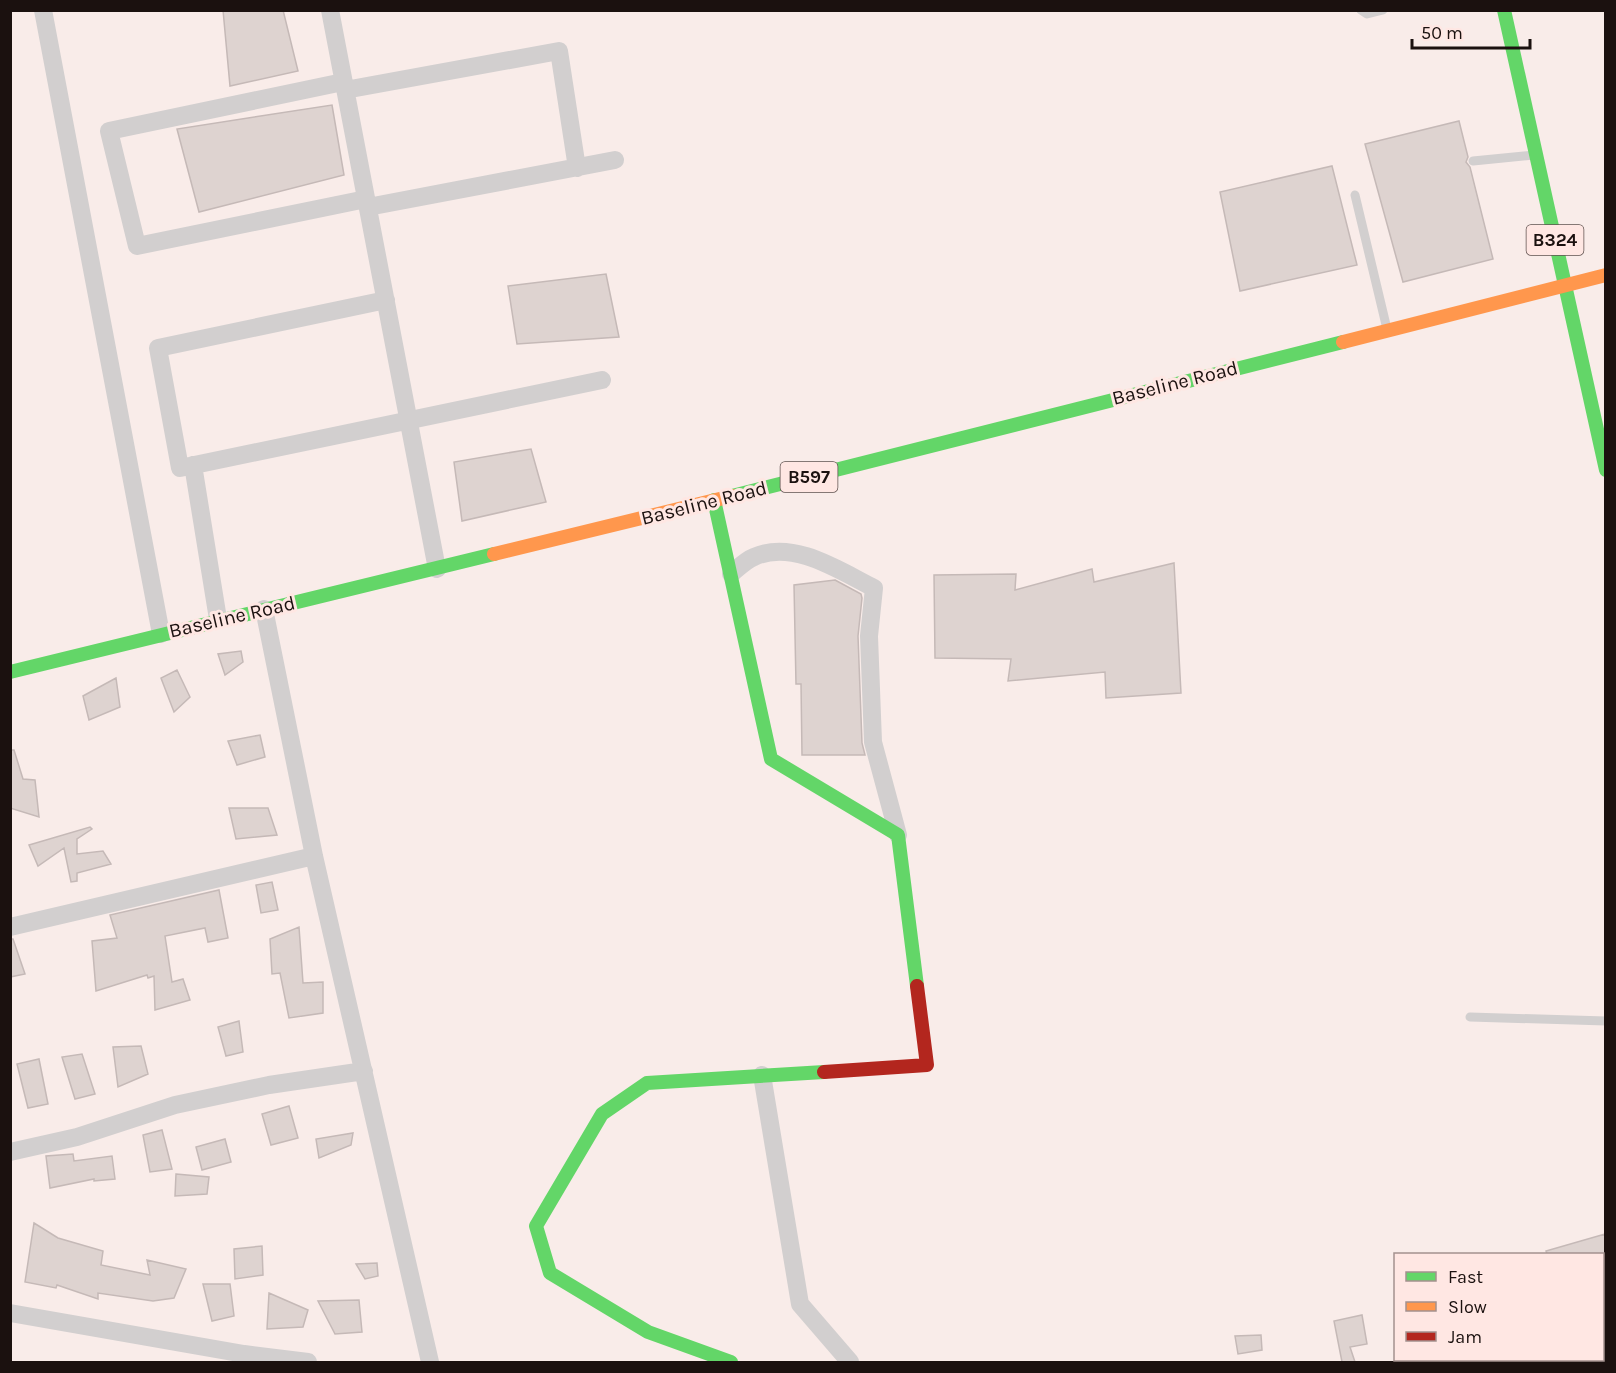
<svg xmlns="http://www.w3.org/2000/svg" width="1616" height="1373" font-family="Karla,sans-serif">
<style>
.building{fill:#ded3d0;stroke:#c5b9b7;stroke-width:1.5}
.lines{fill:none;stroke-linecap:round;stroke-linejoin:round}
.lane{stroke:#d2cfcf;stroke-width:9}
.street{stroke:#d2cfcf;stroke-width:18}
.fast{stroke:#63d668;stroke-width:14}
.slow{stroke:#ff974d;stroke-width:14}
.jam{stroke:#b3261e;stroke-width:14}
.labels{text-anchor:middle;dominant-baseline:central;stroke-width:6;stroke-linejoin:round;paint-order:stroke}
.shield{fill:#ffe7e3;stroke:#5f514f;stroke-width:1.5}
.shield-label{font-size:18px;font-weight:bold;fill:#1b110f}
.street-label{font-size:20px;fill:#1b110f;stroke:#ffe7e3}
</style>
<rect width="100%" height="100%" fill="#f9ece9"/>
<path class="building" d="M223,10H283L298,71L230,86Z
M332,105L344,175L199,212L177,129Z
M1459,121L1468,157L1466,162L1470,167L1493,259L1403,282L1365,144Z
M1332,166L1357,265L1240,291L1220,192Z
M606,274L619,337L517,344L508,286Z
M531,449L546,502L462,521L454,462Z
M1174,563L1181,693L1106,698L1105,672L1008,681L1011,659L935,658L934,575L1016,574L1015,590L1092,569L1094,582Z
M835,580L861,594L862,598L858,636L862,743L865,755H802L801,684H796L794,585Z
M241,651L243,662L225,675L218,654Z
M177,670L190,697L174,712L161,678Z
M116,678L120,707L89,720L83,696Z
M260,735L265,757L237,765L228,741Z
M10,750H14L23,779L35,780L39,817L10,808Z
M229,808H268L277,835L236,839Z
M90,827L92,829L77,839V854L103,851L111,864L77,873V881L71,882L64,848L38,866L29,845Z
M272,882L278,910L261,913L256,885Z
M219,890L228,938L208,942L205,928L165,936L172,982L183,979L190,1000L155,1010L154,976L148,978L147,975L96,991L92,941L117,938L110,915Z
M299,927L303,983L323,982V1013L289,1018L280,973L272,974L270,939Z
M10,939H13L25,974L10,977Z
M239,1021L243,1052L226,1056L218,1027Z
M141,1046L148,1074L118,1087L113,1047Z
M82,1054L95,1094L75,1099L62,1057Z
M39,1059L48,1104L28,1108L17,1064Z
M289,1106L298,1138L271,1145L262,1114Z
M162,1130L172,1169L150,1172L143,1135Z
M353,1133L351,1145L319,1158L316,1139Z
M225,1139L231,1162L202,1170L196,1147Z
M73,1154L74,1161L112,1156L115,1179L94,1181V1179L50,1188L46,1156Z
M176,1174L209,1177L207,1194L175,1196Z
M34,1223L58,1238L103,1251L101,1265L150,1275L147,1260L186,1269L174,1298L153,1301L98,1293V1299L57,1285L56,1288L25,1282Z
M1605,1234V1254H1547L1546,1251Z
M262,1246L263,1275L235,1279L234,1249Z
M377,1263L378,1276L365,1279L356,1264Z
M203,1284H230L234,1316L212,1321Z
M269,1293L308,1310L303,1327L267,1329Z
M359,1300L362,1332L335,1334L318,1301Z
M1362,1315L1367,1344L1350,1347L1355,1362H1342L1334,1321Z
M1261,1335L1262,1350L1238,1354L1235,1336Z"/>
<g class="lines">
<path class="lane" d="M1361,10L1367,14L1383,10
M1473,161L1534,155
M1355,195L1387,329
M1470,1017L1606,1021"/>
<path class="street" d="M43,10L161,634
M330,10L437,569
M343,82L109,131L137,246L366,199
M345,90L559,51L577,168
M368,207L615,160
M386,300L158,348L180,468L602,380
M193,465L218,619
M731,574C738,568 746,560 754,557C793,539 840,571 874,588L869,636L873,742L898,835
M264,609L314,856L430,1362
M10,927L314,856
M762,1075L800,1304L850,1362
M10,1152L77,1137L175,1105L269,1085L364,1071
M10,1313L244,1354L308,1362"/>
<path class="fast" d="M1504,10L1606,470
M732,496L1343,342
M714,500L771,759L898,835L917,986
M10,672L494,554
M731,1362L648,1332L550,1273L536,1226L602,1114L647,1083L824,1072"/>
<path class="slow" d="M1343,342L1606,275
M494,554L732,496"/>
<path class="jam" d="M824,1072L927,1065L917,986"/>
</g>
<g class="labels">
<g class="shield">
<rect x="1526.5" y="225" width="57" height="30" rx="4.5"/>
<rect x="780.5" y="462" width="57" height="30" rx="4.5"/>
</g>
<g class="shield-label">
<text x="1555" y="240">B324</text>
<text x="809" y="477">B597</text>
</g>
<g class="street-label">
<text transform="translate(1175 383) rotate(-14)">Baseline Road</text>
<text transform="translate(704 503) rotate(-14)">Baseline Road</text>
<text transform="translate(232 617) rotate(-13)">Baseline Road</text>
</g>
</g>
<rect width="1616" height="1373" fill="none" stroke="#1b110f" stroke-width="24"/>
<rect x="1394" y="1253" width="210" height="108" fill="#ffe7e3" stroke="#a4918e" stroke-width="1.5"/>
<rect x="1406" y="1272" width="30" height="9" fill="#63d668" stroke="#a4918e" stroke-width="1.5"/>
<text x="1448" y="1283" font-size="18" fill="#1b110f">Fast</text>
<rect x="1406" y="1302" width="30" height="9" fill="#ff974d" stroke="#a4918e" stroke-width="1.5"/>
<text x="1448" y="1313" font-size="18" fill="#1b110f">Slow</text>
<rect x="1406" y="1332" width="30" height="9" fill="#b3261e" stroke="#a4918e" stroke-width="1.5"/>
<text x="1448" y="1343" font-size="18" fill="#1b110f">Jam</text>
<path d="M1412 39v9h118v-9" fill="none" stroke="#1b110f" stroke-width="3"/>
<text x="1421" y="39" font-size="18" fill="#1b110f" stroke="#ffe7e3" stroke-width="4.5" paint-order="stroke">50 m</text>
</svg>
